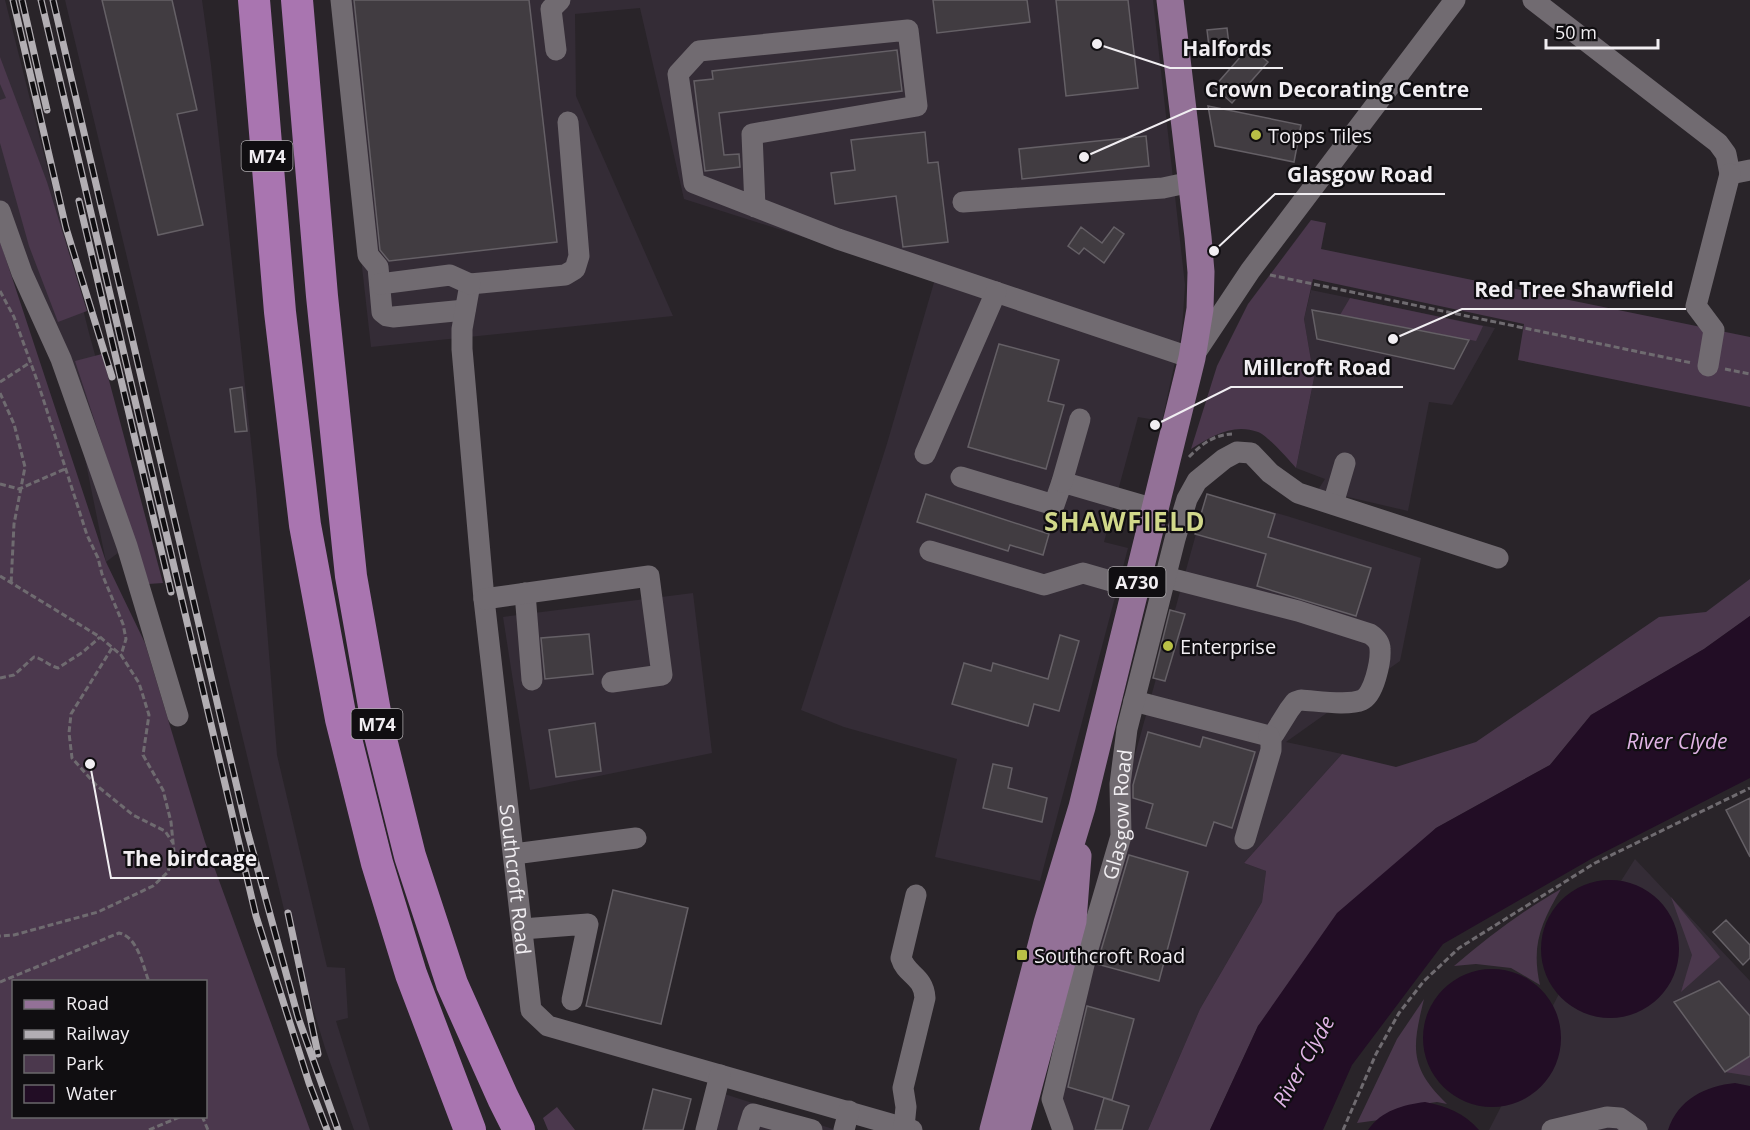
<svg xmlns="http://www.w3.org/2000/svg" width="1750" height="1130" font-family="'Open Sans',sans-serif">
<style>
.built{fill:#342c36}
.green{fill:#4b384d;fill-rule:evenodd}
.water{fill:#220d25}
.building{fill:#413c41;stroke:#656066;stroke-width:1.5}
.lines{fill:none;stroke-linecap:round;stroke-linejoin:round}
.path{stroke:#6f6b70;stroke-width:3;stroke-dasharray:6 3;stroke-linecap:butt}
.minor{stroke:#716b71;stroke-width:21}
.major{stroke:#937197;stroke-width:27}
.highway{stroke:#a975b0;stroke-width:32}
.rail-casing{stroke:#b2aeb3;stroke-width:7}
.rail{stroke:#100e11;stroke-width:4.5;stroke-dasharray:14;stroke-linecap:butt}
.poi-dot{fill:#b9c046;stroke:#100e11;stroke-width:2}
.labels{text-anchor:middle;dominant-baseline:central;stroke-width:4.5;stroke-linejoin:round;paint-order:stroke}
.shield{fill:#100e11;stroke:#aeabae;stroke-width:1.5}
.shield-label{font-size:18px;font-weight:bold;fill:#f1eef2}
.poi-label{font-size:20px;fill:#f1eef2;stroke:#100e11;text-anchor:start}
.street-label{font-size:20px;fill:#f1eef2;stroke:#100e11}
.water-label{font-size:21px;font-style:italic;fill:#e0b4e5;stroke:#100e11}
.district-label{font-size:26px;font-weight:bold;letter-spacing:1.5px;fill:#d1d88a;stroke:#100e11}
.leader{fill:none;stroke:#f1eef2;stroke-width:2}
.callout-dot{fill:#f1eef2;stroke:#100e11;stroke-width:2}
.callout-label{font-size:21px;text-anchor:middle;font-weight:bold;fill:#f1eef2;stroke:#100e11;stroke-width:4.5;stroke-linejoin:round;paint-order:stroke}
</style>
<rect width="100%" height="100%" fill="#292429"/>
<path class="built" d="M0,0H5L89,333L146,540L127,546L106,562L78,424L0,228Z
M65,0H202L211,65L256,489L277,755L327,967L345,968L348,1018L336,1021L370,1130H354L325,1048L288,926Z
M332,0H1153L1185,285L1182,330L1162,421L1138,417L1104,542L1128,548L1040,881L935,857L957,759L844,727L801,710L886,447L935,279L684,199L640,8L575,14L576,96L673,316L371,347Z
M1311,290L1495,328L1452,405L1429,402L1408,511L1318,490L1325,479L1296,468L1314,378L1304,319Z
M1207,494L1287,516L1421,558L1400,661L1286,742L1342,754L1244,863L1266,871L1262,902L1200,1009L1148,1130H1070L1059,1097L1109,849Z
M693,593L712,753L530,790L503,617Z
M1635,859L1750,981V1130H1489L1600,914Z
M709,1089L836,1130H698Z"/>
<path class="green" d="M0,57L47,182L87,311L58,322L29,246L0,143V100L6,98L0,84Z
M1311,220L1326,223L1321,249L1750,337V407L1518,360L1524,324L1313,279L1304,319L1314,378L1296,468C1289,460 1266,434 1258,432C1233,423 1212,436 1191,449L1217,366L1248,304Z
M0,241L106,562L145,643L205,842L310,1130H0ZM14,982H206V1116H14Z
M1350,298L1483,326L1476,341L1340,315Z
M102,354L163,583L148,584L75,361Z
M1750,579V616L1704,649L1591,715L1550,765L1436,828L1258,1026L1210,1130H1148L1200,1009L1262,902L1266,871L1244,863L1342,754L1396,767L1476,742L1659,617L1706,612Z
M1561,889C1541,923 1531,945 1540,985L1511,968L1476,964L1454,966C1488,937 1522,911 1561,889Z
M1671,897L1720,957L1681,992L1692,955Z
M1424,999C1412,1048 1409,1067 1447,1104L1437,1102L1402,1107L1379,1120L1357,1123L1397,1039Z
M1750,1056V1076L1725,1072Z
M557,1107L575,1130H548L543,1118Z"/>
<path class="water" d="M1750,616V778L1591,859L1443,944L1352,1065L1323,1130H1210L1258,1026L1337,913L1436,828L1550,765L1591,715L1704,649Z
M1541 949a69 69 0 1 1 138 0a69 69 0 1 1-138 0Z
M1423 1038a69 69 0 1 1 138 0a69 69 0 1 1-138 0Z
M1735,1083L1750,1086V1130H1668C1678,1099 1706,1086 1735,1083Z
M1425,1102C1447,1106 1464,1113 1479,1130H1368C1382,1110 1403,1105 1425,1102Z"/>
<path class="building" d="M102,0H172L197,110L177,114L203,225L158,235Z
M354,0H529L557,242L389,261L380,250Z
M933,0H1027L1030,22L937,33Z
M1056,0H1128L1138,88L1066,96Z
M1227,28L1230,53L1210,55L1207,30Z
M1250,46L1268,62L1232,103L1214,87Z
M897,50L902,91L719,113L724,155L739,154L740,167L705,171L694,81L713,79L712,71Z
M1208,106L1301,125L1294,162L1215,146Z
M925,132L928,163L938,162L948,242L903,247L896,196L835,204L831,173L855,170L851,140Z
M1146,136L1149,166L1022,179L1019,149Z
M1081,227L1102,243L1114,227L1124,234L1104,263L1084,248L1079,254L1068,246Z
M1312,310L1340,315L1469,340L1454,369L1317,339Z
M999,344L1059,360L1048,401L1064,405L1046,469L968,447Z
M242,387L247,431L235,432L230,389Z
M926,494L1049,534L1043,555L1010,545L1008,551L917,522Z
M1207,494L1275,514L1268,537L1371,568L1356,616L1257,586L1266,554L1195,534Z
M1170,610L1185,614L1165,681L1153,678Z
M589,634L593,674L545,679L541,638Z
M1060,635L1079,641L1059,711L1034,704L1028,726L952,704L964,663L991,671L993,663L1048,679Z
M595,723L601,771L556,777L549,730Z
M1148,732L1200,747L1203,737L1255,752L1232,828L1214,822L1206,846L1146,828L1153,804L1133,798V785Z
M993,764L1012,768L1008,788L1047,798L1042,822L983,808Z
M1750,798V857L1726,810Z
M1129,855L1188,872L1159,981L1097,964Z
M613,890L688,908L661,1024L586,1006Z
M1726,920L1750,945V958L1743,965L1713,932Z
M1719,981L1750,1016V1056L1725,1072L1674,1002Z
M1087,1006L1134,1019L1112,1100L1068,1087Z
M653,1089L691,1099L683,1130H643Z
M1104,1098L1129,1106L1122,1130H1095Z"/>
<g class="lines">
<path class="path" d="M1270,275L1692,363
M0,291L14,317L38,383L87,535L98,558L102,574L123,624L126,639L121,655
M1725,369L1750,374
M0,382L31,362
M0,393L14,424L25,467L14,524L11,585
M1189,457C1202,444 1213,435 1232,434
M0,484L19,489L65,469
M0,576L100,637L121,655L139,683L149,715L143,755L163,790L171,822L174,852L168,872L153,886L98,912L14,935L0,936
M112,648L71,714L69,733L72,758L96,785L133,815L165,831L173,843
M0,678L14,675L34,657C42,658 49,666 58,668L83,652L100,637
M0,982L119,933C138,937 143,966 149,982
M202,1116L208,1130
M149,1130L182,1116
M1343,1130L1376,1054L1399,1013L1424,981L1459,948L1595,863L1750,788"/>
<g class="minor">
<path d="M341,0L368,255L378,267L382,312L387,316L393,317L465,310"/>
<path d="M1533,0L1718,143L1726,154L1730,174L1750,170"/>
<path d="M556,50L551,9L560,0"/>
<path id="s1" d="M568,122L579,256L575,269L565,275L470,284L462,329V349L484,599L531,1010L548,1026L912,1130"/>
<path d="M963,202L1163,188L1191,182"/>
<path d="M755,207L752,134L917,106L908,30L699,51L678,74L694,183L838,239L1192,358L1250,271L1455,0"/>
<path d="M0,211L22,273L61,359L127,546L178,716"/>
<path d="M380,284L450,275L470,284"/>
<path d="M1708,366L1714,330L1696,306L1730,174"/>
<path d="M925,454L996,292"/>
<path d="M961,477L1054,505L1062,482L1155,509"/>
<path d="M1062,482L1080,419"/>
<path d="M1333,504L1345,463"/>
<path d="M930,551L1044,585L1083,573L1135,588"/>
<path d="M525,593L532,680"/>
<path d="M484,599L649,576L662,675L612,682"/>
<path d="M1134,701L1269,736L1274,734L1289,710L1295,702L1301,700C1318,701 1348,706 1362,700C1374,695 1381,661 1380,649C1380,642 1376,638 1370,634L1298,611L1165,577"/>
<path d="M1245,839L1271,750V742L1269,736"/>
<path d="M514,854L636,838"/>
<path d="M522,929L588,924L572,1000"/>
<path d="M904,1127L906,1107L903,1088L925,998C924,976 906,975 901,958L916,895"/>
<path d="M706,1130L720,1075"/>
<path d="M748,1130L753,1114L812,1130"/>
<path d="M844,1130L849,1111"/>
<path id="s2" d="M1063,1130L1052,1099L1087,952L1121,836L1120,784L1127,729L1175,539L1187,499L1197,481L1224,459L1237,452L1251,453L1270,473L1298,493L1498,558"/>
<path d="M1552,1130L1607,1117L1620,1118L1637,1130"/>
</g>
<path class="major" d="M993,1130L1047,923L1082,807L1192,358L1200,309L1201,272L1198,237L1170,0
M1017,1130L1073,921L1078,856"/>
<path class="highway" d="M254,0L280,312L305,525L341,719L377,863L411,974L470,1130
M297,0L322,296L351,576L377,723L410,856L452,984L503,1098L519,1130"/>
<defs>
<path id="rail" d="M13,0L66,228L112,377
M22,0L47,110
M41,0L256,916L309,1083L327,1130
M53,0L247,830L298,1017L338,1130
M79,201L171,592
M288,913L318,1054"/>
</defs>
<use href="#rail" class="rail-casing"/>
<use href="#rail" class="rail"/>
</g>
<g class="poi-dot">
<circle cx="1256" cy="135" r="6"/>
<circle cx="1168" cy="646" r="6"/>
<rect x="1016" y="949" width="12" height="12" rx="3"/>
</g>
<g class="labels">
<g class="shield">
<rect x="241.5" y="141" width="51" height="30" rx="4.5"/>
<rect x="1108.5" y="567" width="57" height="30" rx="4.5"/>
<rect x="351.5" y="709" width="51" height="30" rx="4.5"/>
</g>
<g class="shield-label">
<text x="267" y="156">M74</text>
<text x="1137" y="582">A730</text>
<text x="377" y="724">M74</text>
</g>
<g class="poi-label">
<text x="1268" y="135">Topps Tiles</text>
<text x="1180" y="646">Enterprise</text>
<text x="1034" y="955">Southcroft Road</text>
</g>
<g class="street-label">
<text stroke="none"><textPath href="#s2" startOffset="326">Glasgow Road</textPath></text>
<text stroke="none"><textPath href="#s1" startOffset="854">Southcroft Road</textPath></text>
</g>
<g class="water-label">
<text x="1677" y="741">River Clyde</text>
<text transform="translate(1303 1061) rotate(-60)">River Clyde</text>
</g>
<g class="district-label">
<text x="1125" y="521">SHAWFIELD</text>
</g>
</g>
<path class="leader" d="M1097 44L1170 68H1283M1084 157L1193 109H1482M1214 251L1275 194H1445M1393 339L1462 309H1686M1155 425L1231 387H1403M90 764L111 878H269"/>
<g class="callout-dot">
<circle cx="1097" cy="44" r="6"/>
<circle cx="1084" cy="157" r="6"/>
<circle cx="1214" cy="251" r="6"/>
<circle cx="1393" cy="339" r="6"/>
<circle cx="1155" cy="425" r="6"/>
<circle cx="90" cy="764" r="6"/>
</g>
<g class="callout-label">
<text x="1227" y="56">Halfords</text>
<text x="1337" y="97">Crown Decorating Centre</text>
<text x="1360" y="182">Glasgow Road</text>
<text x="1574" y="297">Red Tree Shawfield</text>
<text x="1317" y="375">Millcroft Road</text>
<text x="190" y="866">The birdcage</text>
</g>
<rect x="12" y="980" width="195" height="138" fill="#100e11" stroke="#6a686b" stroke-width="1.5"/>
<rect x="24" y="1000" width="30" height="9" fill="#937197" stroke="#6a686b" stroke-width="1.5"/>
<text x="66" y="1010" font-size="18" fill="#f1eef2">Road</text>
<rect x="24" y="1030" width="30" height="9" fill="#b2aeb3" stroke="#6a686b" stroke-width="1.5"/>
<text x="66" y="1040" font-size="18" fill="#f1eef2">Railway</text>
<rect x="24" y="1055" width="30" height="18" fill="#4b384d" stroke="#6a686b" stroke-width="1.5"/>
<text x="66" y="1070" font-size="18" fill="#f1eef2">Park</text>
<rect x="24" y="1085" width="30" height="18" fill="#220d25" stroke="#6a686b" stroke-width="1.5"/>
<text x="66" y="1100" font-size="18" fill="#f1eef2">Water</text>
<path d="M1546 39v9h112v-9" fill="none" stroke="#f1eef2" stroke-width="3"/>
<text x="1555" y="39" font-size="18" fill="#f1eef2" stroke="#100e11" stroke-width="4.5" paint-order="stroke">50 m</text>
</svg>
